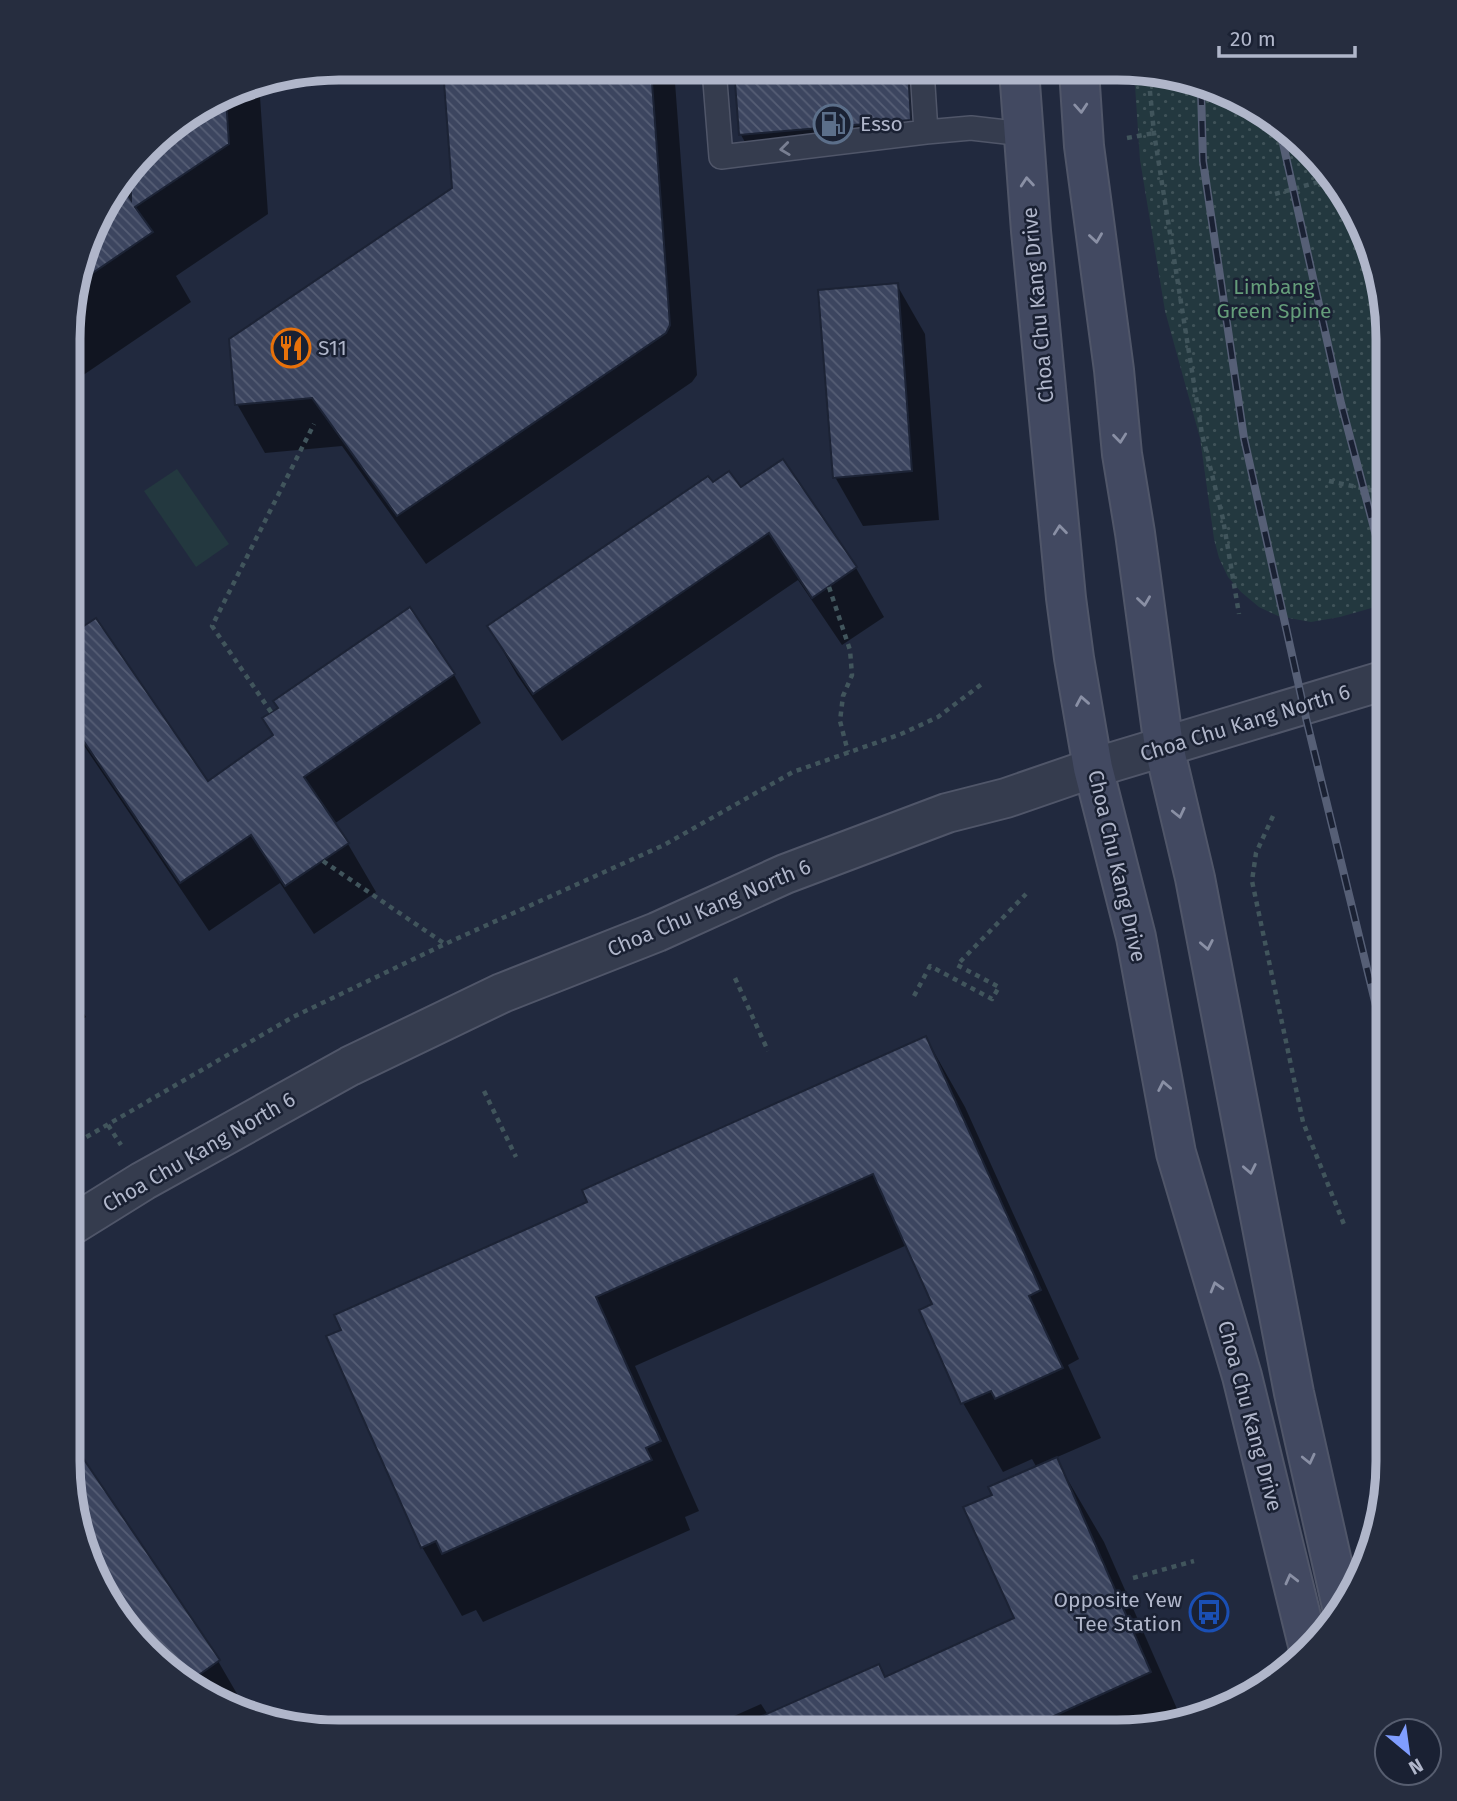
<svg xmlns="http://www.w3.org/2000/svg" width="1457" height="1801" font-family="'Fira Sans',sans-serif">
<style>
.grass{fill:url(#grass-dots)}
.pitch{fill:#23383f}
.shadow{fill:#0007}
.building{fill:url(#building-back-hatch);stroke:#1c2335;stroke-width:2}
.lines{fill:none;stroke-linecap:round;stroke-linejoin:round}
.service-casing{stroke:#505669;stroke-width:26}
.tertiary-casing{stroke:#505669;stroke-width:42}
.secondary-casing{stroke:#505669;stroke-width:42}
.path{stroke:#41555c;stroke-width:4.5;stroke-dasharray:5 5;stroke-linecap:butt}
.service{stroke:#353c4e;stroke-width:23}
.tertiary{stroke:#353c4e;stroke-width:38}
.secondary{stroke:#424961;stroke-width:38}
.rail-casing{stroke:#565f76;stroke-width:8}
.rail{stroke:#1a2133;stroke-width:5;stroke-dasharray:16;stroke-linecap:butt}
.oneway{stroke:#8a90a5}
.oneway2{stroke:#797f92}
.labels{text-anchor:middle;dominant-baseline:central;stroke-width:5;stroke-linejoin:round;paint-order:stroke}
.poi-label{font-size:21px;fill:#b0b6ca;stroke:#1a2133;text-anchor:start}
.park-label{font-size:21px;fill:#659d7a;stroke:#1a2133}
.street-label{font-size:21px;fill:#b0b6ca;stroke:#1a2133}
.rim{fill:none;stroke:#b0b6ca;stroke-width:9}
</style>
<defs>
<pattern id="grass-dots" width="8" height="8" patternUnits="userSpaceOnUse" patternTransform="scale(1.75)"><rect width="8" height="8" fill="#23383f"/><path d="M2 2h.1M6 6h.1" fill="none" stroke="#405359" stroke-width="1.8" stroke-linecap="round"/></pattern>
<pattern id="building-back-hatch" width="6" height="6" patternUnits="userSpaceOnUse" patternTransform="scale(1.75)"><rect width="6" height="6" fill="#3c455f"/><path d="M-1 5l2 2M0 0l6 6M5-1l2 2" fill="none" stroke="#565e75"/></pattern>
</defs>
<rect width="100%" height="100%" fill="#21293e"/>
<path class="grass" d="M1134,71H1153L1268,114L1353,204L1378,266L1389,339V603L1340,617L1311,622L1278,616L1259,607L1241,592L1228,577L1219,558L1214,539L1200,438L1165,311L1140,160Z"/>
<path class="pitch" d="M177,469L229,544L196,567L144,491Z"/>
<path class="shadow" d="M445,69H674L697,375L692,382L426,564L342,446L265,453L237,404L454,189Z
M736,69L919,70L918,134L749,149L741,135Z
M259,82L268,214L176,276L191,302L70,384L71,304L104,204L161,135L252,83Z
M897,285L925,334L939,520L863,526L835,477Z
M782,461L856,568L884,617L842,645L798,580L562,741L517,675L489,627L712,485L740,490Z
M409,610L454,675L481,723L334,824L348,844L376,892L314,934L280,883L209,931L70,725V637L96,620L207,783L275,736Z
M1388,988V1054L1373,992Z
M69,989L86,1017L69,1028Z
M926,1038L965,1107L1079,1359L1068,1365L1101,1438L1055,1458L1104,1542L1181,1718L1135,1732H698L761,1704L768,1715L885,1679L1016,1619L994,1495L1037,1468L1032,1459L1003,1472L963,1403L934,1305L907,1245L635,1366L699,1511L685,1517L690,1530L483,1622L476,1610L462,1616L422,1547L589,1203Z
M104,1597L218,1661L251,1718L189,1687Z"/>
<path class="building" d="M443,69H651L670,325L666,333L397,516L312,398L235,405L229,339L452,188Z
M734,69L908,70L911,120L739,135Z
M226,98L229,144L135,207L153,232L78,283L104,204L120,185L131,200V172L161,135Z
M898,283L912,471L833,478L818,290Z
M783,459L857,567L812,598L769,533L533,694L487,626L708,476L713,482L729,471L741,487Z
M410,607L455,674L304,777L349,843L285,886L251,835L180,883L70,721V635L96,618L208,781L273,735L262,718L278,708L273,701Z
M926,1036L1041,1290L1029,1296L1063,1368L995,1399L991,1391L961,1404L919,1310L932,1304L873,1174L596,1297L661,1441L646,1448L652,1460L442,1554L436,1541L421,1548L326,1336L341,1330L334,1315L587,1202L582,1190Z
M68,1436L220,1660L186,1684L104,1597L77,1531L68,1462Z
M1057,1457L1151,1672L1019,1732H726L879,1664L885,1677L1014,1618L963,1507L992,1495L988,1487Z"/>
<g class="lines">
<defs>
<path id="service" d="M714,69L721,157L926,132
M922,70L926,132L971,128L1023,134"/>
<path id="tertiary" d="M69,1227L143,1181L350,1066L502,993L657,932L785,874L947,813L1006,798L1093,768L1389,679"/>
<path id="secondary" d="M1019,70L1031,231L1066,598L1074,658L1093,768L1136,937L1176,1153L1242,1376L1308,1645
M1079,70L1084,146L1114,370L1122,454L1135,533L1164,747L1195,878L1294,1393L1343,1611"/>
</defs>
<use href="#service" class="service-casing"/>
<use href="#tertiary" class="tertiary-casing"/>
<use href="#secondary" class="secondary-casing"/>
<path class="path" d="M1148,71L1154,133L1202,434L1223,519L1239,614
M1127,138L1154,133
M1275,194L1329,179
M1329,481L1375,491L1389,474
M829,587L850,650L852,675L843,696L840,721L848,752
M271,712L212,626L314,424
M1273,816L1256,853L1252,881L1303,1122L1345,1227
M323,861L445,944
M735,978L768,1051
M914,996L930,966L992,999L999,987L957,965L1026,894
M484,1091L516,1157
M108,1125L121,1145
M69,1147L293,1017L445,944L664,845L793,772L901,734L938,717L983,683
M1133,1578L1194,1561"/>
<use href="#service" class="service"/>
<use href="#tertiary" class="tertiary"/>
<use href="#secondary" class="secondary"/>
<defs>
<path id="rail" d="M1201,89L1203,161L1244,438L1306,718L1388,1055
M1281,128L1282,139L1341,403L1389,585"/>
</defs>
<use href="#rail" class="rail-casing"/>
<use href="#rail" class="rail"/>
</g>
<defs><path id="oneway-chevron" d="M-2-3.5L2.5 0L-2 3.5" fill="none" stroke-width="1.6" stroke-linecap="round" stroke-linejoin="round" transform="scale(1.75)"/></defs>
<g class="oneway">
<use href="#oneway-chevron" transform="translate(1081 108) rotate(86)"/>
<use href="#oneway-chevron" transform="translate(1027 182) rotate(-95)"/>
<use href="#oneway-chevron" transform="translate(1096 238) rotate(82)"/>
<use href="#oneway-chevron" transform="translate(1120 438) rotate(84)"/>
<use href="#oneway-chevron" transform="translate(1060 530) rotate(-96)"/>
<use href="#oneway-chevron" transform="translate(1144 601) rotate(82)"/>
<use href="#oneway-chevron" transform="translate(1082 701) rotate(-100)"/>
<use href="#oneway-chevron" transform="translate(1179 813) rotate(77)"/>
<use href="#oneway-chevron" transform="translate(1207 945) rotate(79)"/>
<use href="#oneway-chevron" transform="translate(1164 1086) rotate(-101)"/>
<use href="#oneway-chevron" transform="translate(1250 1169) rotate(79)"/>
<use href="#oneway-chevron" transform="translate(1216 1287) rotate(-106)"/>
<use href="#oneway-chevron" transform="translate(1309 1459) rotate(77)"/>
<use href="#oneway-chevron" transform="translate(1291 1579) rotate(-104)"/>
</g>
<use class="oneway2" href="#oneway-chevron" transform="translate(785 149) rotate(173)"/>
<defs>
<symbol id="fuel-ring" viewBox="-11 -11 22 22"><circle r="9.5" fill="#1a2133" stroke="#5c6f8a" stroke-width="1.5"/><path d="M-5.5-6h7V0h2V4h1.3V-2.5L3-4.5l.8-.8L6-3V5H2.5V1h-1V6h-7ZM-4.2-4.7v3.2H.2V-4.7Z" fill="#5c6f8a"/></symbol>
<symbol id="restaurant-ring" viewBox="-11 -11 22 22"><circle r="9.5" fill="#1a2133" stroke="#e8710a" stroke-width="1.5"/><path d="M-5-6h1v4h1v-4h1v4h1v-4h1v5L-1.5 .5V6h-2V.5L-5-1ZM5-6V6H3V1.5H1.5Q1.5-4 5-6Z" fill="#e8710a"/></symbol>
<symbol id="bus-ring" viewBox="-11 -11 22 22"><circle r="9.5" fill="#1a2133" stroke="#1a4fb4" stroke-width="1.5"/><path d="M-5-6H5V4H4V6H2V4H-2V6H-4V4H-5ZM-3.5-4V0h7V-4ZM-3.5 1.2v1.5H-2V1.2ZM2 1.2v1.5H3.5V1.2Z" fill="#1a4fb4"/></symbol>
</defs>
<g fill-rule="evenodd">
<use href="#fuel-ring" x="811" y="102" width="44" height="44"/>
<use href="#restaurant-ring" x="269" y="326" width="44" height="44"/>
<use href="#bus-ring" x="1187" y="1590" width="44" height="44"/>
</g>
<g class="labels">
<g class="poi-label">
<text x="860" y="124">Esso</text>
<text x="318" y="348">S11</text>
<text x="1182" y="1600" text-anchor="end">Opposite Yew<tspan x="1182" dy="24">Tee Station</tspan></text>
</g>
<g class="park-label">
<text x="1274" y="287">Limbang<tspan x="1274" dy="24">Green Spine</tspan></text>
</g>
<g class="street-label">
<text transform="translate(1038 305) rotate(-95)">Choa Chu Kang Drive</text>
<text transform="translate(1245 723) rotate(-17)">Choa Chu Kang North 6</text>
<text transform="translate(1117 866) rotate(77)">Choa Chu Kang Drive</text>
<text transform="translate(709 908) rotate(-23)">Choa Chu Kang North 6</text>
<text transform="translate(199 1152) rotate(-30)">Choa Chu Kang North 6</text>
<text transform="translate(1250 1416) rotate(75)">Choa Chu Kang Drive</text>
</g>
</g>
<path d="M0 0H1457V1801H0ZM339 80H1117A259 259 0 0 1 1376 339V1461A259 259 0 0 1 1117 1720H339A259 259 0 0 1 80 1461V339A259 259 0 0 1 339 80Z" fill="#262d3f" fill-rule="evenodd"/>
<path class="rim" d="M339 80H1117A259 259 0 0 1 1376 339V1461A259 259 0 0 1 1117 1720H339A259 259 0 0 1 80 1461V339A259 259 0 0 1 339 80Z"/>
<g transform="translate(1408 1752) rotate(151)"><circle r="33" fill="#1a2133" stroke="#565d6f" stroke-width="2"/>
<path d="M0-5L12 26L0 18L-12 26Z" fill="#809eff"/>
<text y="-10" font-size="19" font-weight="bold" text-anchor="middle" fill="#b0b6ca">N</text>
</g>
<path d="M1219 46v10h136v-10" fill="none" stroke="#b0b6ca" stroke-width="3.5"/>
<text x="1230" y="46" font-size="21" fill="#b0b6ca" stroke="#1a2133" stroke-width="5" paint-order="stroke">20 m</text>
</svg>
